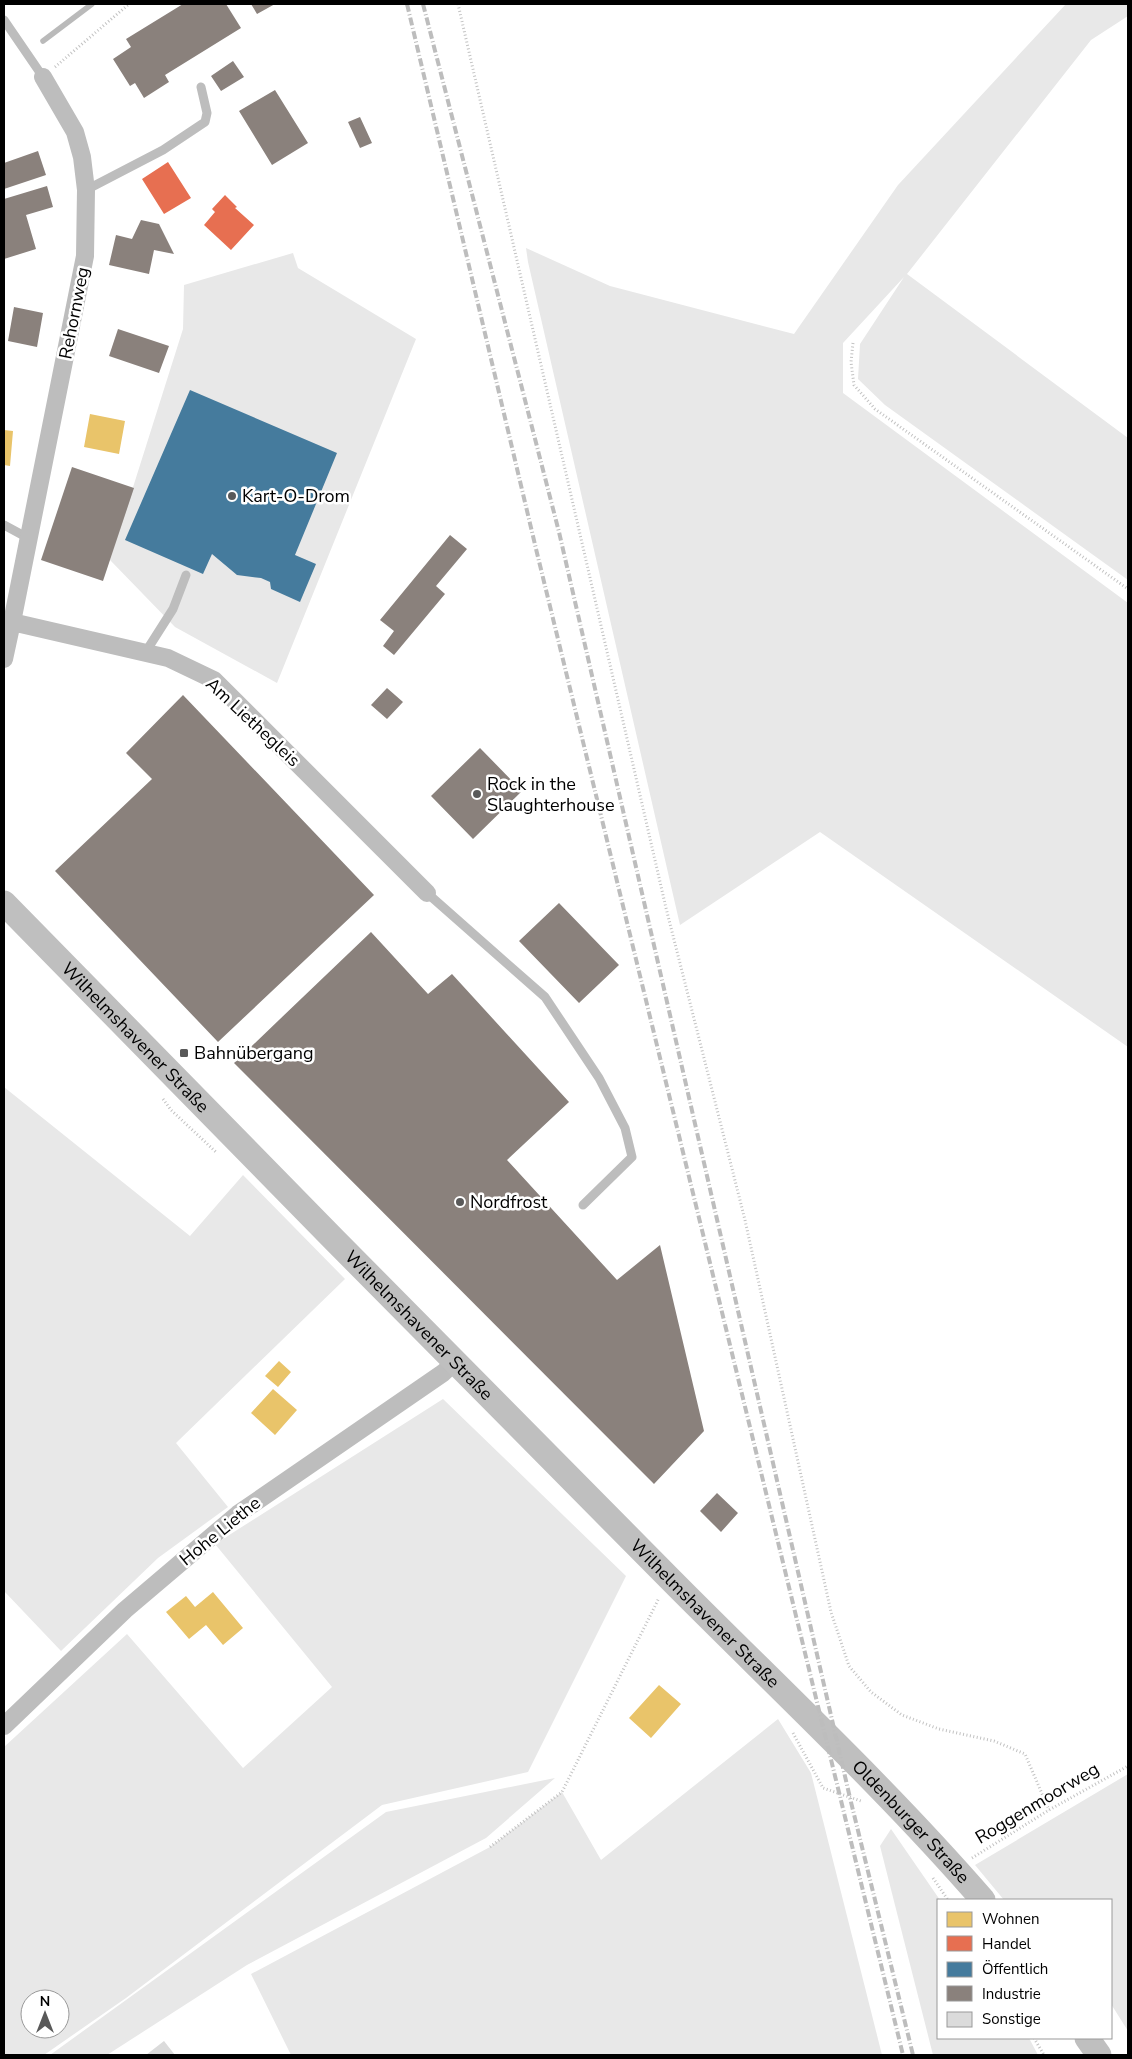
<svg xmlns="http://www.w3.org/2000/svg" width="1132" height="2059" font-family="'Nunito Sans',sans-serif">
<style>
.green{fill:#e8e8e8;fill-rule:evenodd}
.homes{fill:#e9c46a}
.shops{fill:#e76f51}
.public{fill:#457b9d}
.industry{fill:#8a817c}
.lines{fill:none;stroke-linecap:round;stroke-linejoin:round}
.stream{stroke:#bababa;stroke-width:5.5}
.building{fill:#dbdbdb}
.path{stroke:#c2c2c2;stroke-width:3;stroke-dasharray:1 2.5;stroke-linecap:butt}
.lane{stroke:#bdbdbd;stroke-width:9}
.street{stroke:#bdbdbd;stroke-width:18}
.secondary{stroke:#bfbfbf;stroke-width:25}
.rail{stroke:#bdbdbd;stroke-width:4;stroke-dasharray:8 2.5 1 2.5;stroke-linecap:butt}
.poi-dot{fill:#595959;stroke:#fff;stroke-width:2}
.labels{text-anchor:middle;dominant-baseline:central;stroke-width:5;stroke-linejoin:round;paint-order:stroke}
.street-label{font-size:18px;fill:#000;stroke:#fff}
.poi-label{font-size:18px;fill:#000;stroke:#fff;text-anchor:start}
</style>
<rect width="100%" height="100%" fill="#fff"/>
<path class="green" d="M1066,4H1128V16L1091,40L907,274L1128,438V580L885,405L858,379L860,344L904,277L843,343V393L1128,603V1047L820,832L680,925L528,262L526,248L610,286L794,334L898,185Z
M293,253L298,268L416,339L277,683L175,627L110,560L183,329L184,285Z
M4,1087L190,1236L243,1175L345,1279L176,1443L228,1507L158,1558L61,1651L4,1591Z
M443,1399L626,1576L528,1772L382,1805L126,1998L44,2055H4V1747L127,1634L243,1768L332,1687L215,1544ZM30,1999H60V2029H30Z
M778,1719L811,1773L882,2055H291L251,1974L490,1847L562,1792L601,1860Z
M1128,1774V2031L1111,2004V1900H1004L975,1865Z
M555,1778L486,1838L247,1965L107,2055H50L386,1812Z
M891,1829L940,1900H938V2038H1029L1038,2055H933L880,1846Z"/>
<path class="homes" d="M90,414L125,421L119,454L84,447Z
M4,430L13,431L10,466L4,465Z
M279,1361L291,1372L278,1387L265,1376Z
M273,1389L297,1410L275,1435L251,1413Z
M213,1592L243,1628L223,1645L206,1625L189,1639L166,1612L186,1596L195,1607Z
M659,1685L681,1704L651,1738L629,1718Z"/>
<path class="shops" d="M168,162L191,198L164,214L142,179Z
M225,195L237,207L235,208L254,225L231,250L204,225L215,212L212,209Z"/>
<path class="public" d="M190,390L337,453L295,555L316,564L300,602L271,589L270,582L261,578L237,575L212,554L203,574L125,540Z"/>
<path class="industry" d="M183,4H226L241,28L165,75L169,82L144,98L135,83L130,86L113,59L131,47L126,39Z
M251,4H275L257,14Z
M233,61L244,77L221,91L211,76Z
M275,90L308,143L272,165L239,111Z
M360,117L372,143L360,148L348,122Z
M38,151L46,175L4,189V163Z
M47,186L53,207L26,215L36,249L4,259V199Z
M141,220L159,224L174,254L154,250L149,274L109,265L116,235L132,239Z
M14,307L43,313L37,347L8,341Z
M118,329L169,346L159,373L109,356Z
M72,467L134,488L103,581L41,560Z
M450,535L467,549L436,586L445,594L394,655L383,646L394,631L380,620Z
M387,688L403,702L387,719L371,705Z
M183,695L374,895L218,1042L55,871L152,779L126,753Z
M480,748L522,791L473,839L431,796Z
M559,903L619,965L579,1003L519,941Z
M371,932L428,994L452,974L569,1102L507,1160L617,1280L660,1245L704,1431L654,1484L234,1063Z
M717,1493L738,1513L721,1532L700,1511Z"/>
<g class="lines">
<path class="stream" d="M43,41L92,4"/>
</g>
<path class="building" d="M164,2041L175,2055H146Z"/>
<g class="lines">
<path class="path" d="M458,4L666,908L745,1220L831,1612L849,1666L871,1692L902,1715L939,1729L994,1741L1025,1754L1049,1810
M55,67L129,4
M853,343L851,362L854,385L875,409L1128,589
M163,1099L171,1110L217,1153
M793,1733L823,1788L861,1801
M490,1847L562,1792L659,1598
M972,1858L1049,1810L1128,1766
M933,1878L948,1900
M1034,2038L1044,2055"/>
<path class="lane" d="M4,20L43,77
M86,190L163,150L205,122L207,113L201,87
M4,525L28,538
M145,653L173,609L186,575
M427,893L545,997L599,1078L625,1128L632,1157L583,1205"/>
<path class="street" d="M12,622L85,256L86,190L82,157L75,132L43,77
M4,659L12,622L168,658L214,680L427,893
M4,1726L125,1610L238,1514L443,1373L456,1361"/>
<g class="secondary">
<path id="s1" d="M4,903C224,1129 447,1354 669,1578C775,1685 885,1787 983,1900"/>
<path d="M1087,2038L1099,2055"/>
</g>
<path class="rail" d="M407,4L537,553L903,2055
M423,4L559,532L850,1798L913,2055"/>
</g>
<g class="poi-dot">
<circle cx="232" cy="496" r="5"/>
<circle cx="477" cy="794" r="5"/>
<rect x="179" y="1048" width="10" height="10" rx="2.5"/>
<circle cx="460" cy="1202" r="5"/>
</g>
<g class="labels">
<g class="street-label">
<text transform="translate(74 313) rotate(-79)">Rehornweg</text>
<text transform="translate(253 722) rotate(43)">Am Liethegleis</text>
<text stroke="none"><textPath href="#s1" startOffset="188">Wilhelmshavener Straße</textPath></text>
<text stroke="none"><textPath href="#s1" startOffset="592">Wilhelmshavener Straße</textPath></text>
<text transform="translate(220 1531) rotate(-39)">Hohe Liethe</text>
<text stroke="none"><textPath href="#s1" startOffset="998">Wilhelmshavener Straße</textPath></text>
<text transform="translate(1037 1803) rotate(-31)">Roggenmoorweg</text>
<text stroke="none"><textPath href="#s1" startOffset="1291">Oldenburger Straße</textPath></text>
</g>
<g class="poi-label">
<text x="242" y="496">Kart-O-Drom</text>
<text x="487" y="784">Rock in the<tspan x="487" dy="21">Slaughterhouse</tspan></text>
<text x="194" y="1053">Bahnübergang</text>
<text x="470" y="1202">Nordfrost</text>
</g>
</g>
<rect width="1132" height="2059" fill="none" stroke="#000000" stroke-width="10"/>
<rect x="937" y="1899" width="175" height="140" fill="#ffffff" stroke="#999999"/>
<rect x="947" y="1912" width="25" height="15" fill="#e9c46a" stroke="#999999"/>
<text x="982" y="1924" font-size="15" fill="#000000">Wohnen</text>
<rect x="947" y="1936" width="25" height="15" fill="#e76f51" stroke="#999999"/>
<text x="982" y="1949" font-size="15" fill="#000000">Handel</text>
<rect x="947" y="1962" width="25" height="15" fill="#457b9d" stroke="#999999"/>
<text x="982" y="1974" font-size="15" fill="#000000">Öffentlich</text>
<rect x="947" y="1986" width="25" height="15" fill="#8a817c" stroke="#999999"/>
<text x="982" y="1999" font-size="15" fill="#000000">Industrie</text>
<rect x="947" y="2012" width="25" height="15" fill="#dbdbdb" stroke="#999999"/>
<text x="982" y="2024" font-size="15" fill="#000000">Sonstige</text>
<g transform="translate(45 2014)"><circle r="24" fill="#ffffff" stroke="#999999"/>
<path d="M0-4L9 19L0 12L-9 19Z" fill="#595959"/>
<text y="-8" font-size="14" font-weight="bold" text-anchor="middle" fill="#000000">N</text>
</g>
</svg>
